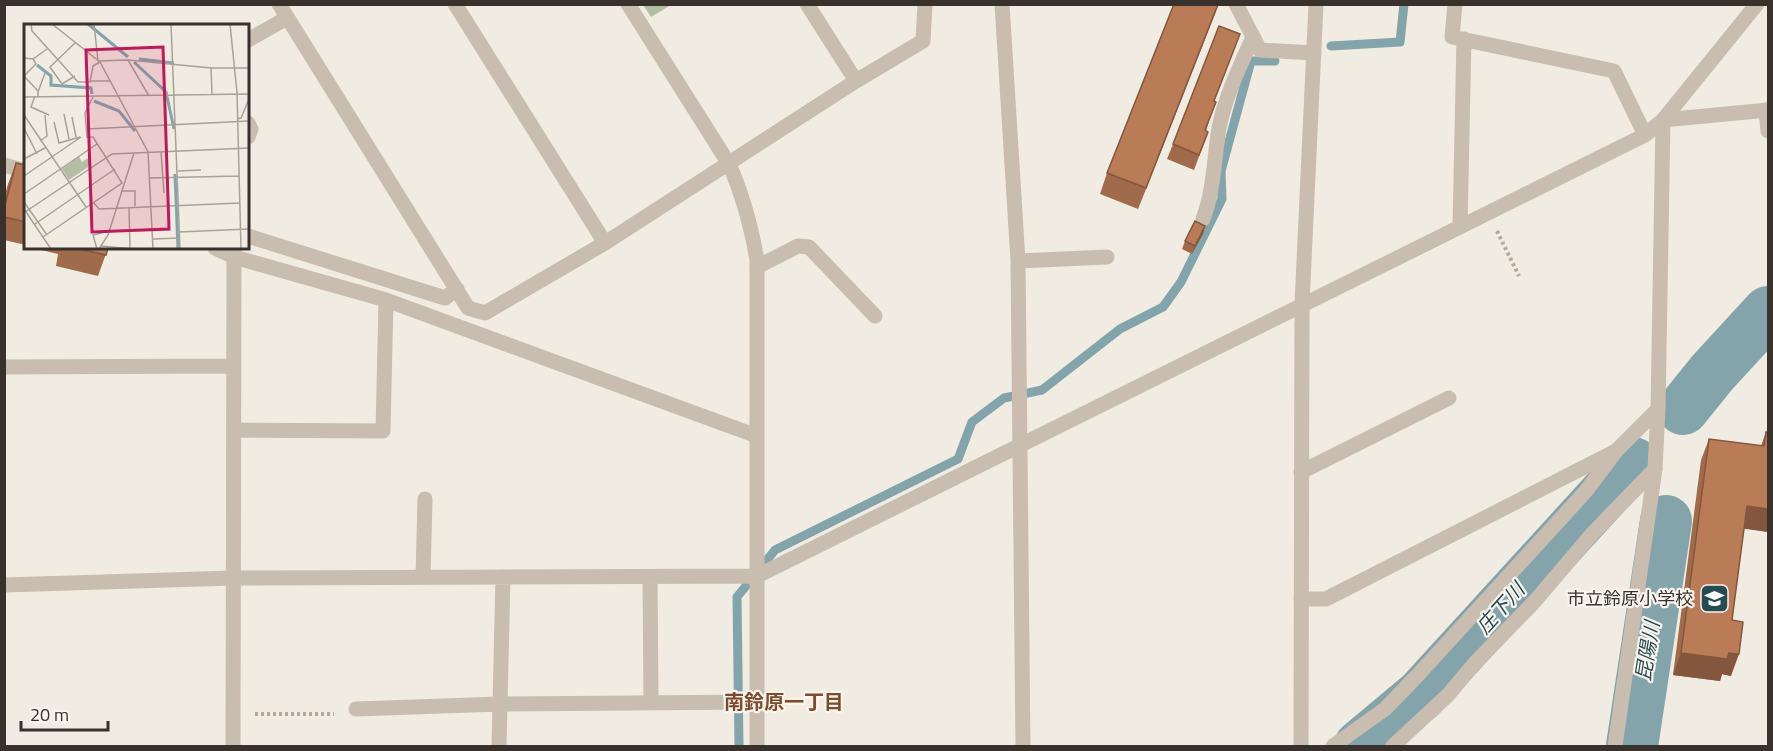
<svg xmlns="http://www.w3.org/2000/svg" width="1773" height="751" font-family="'Titillium Web','Noto Sans JP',sans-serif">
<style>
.green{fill:#b2bfa3}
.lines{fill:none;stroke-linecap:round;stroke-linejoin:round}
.stream{stroke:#83a4ab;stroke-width:9}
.river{stroke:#83a4ab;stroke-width:52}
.path{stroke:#b4a898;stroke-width:4;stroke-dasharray:3 3;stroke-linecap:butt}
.service{stroke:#c8bdae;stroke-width:15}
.minor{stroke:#c8bdae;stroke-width:15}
.tertiary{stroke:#c8bdae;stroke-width:15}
.wall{fill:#9f6b4b}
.shaded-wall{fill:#82573d}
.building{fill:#b97c57;stroke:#82573d;stroke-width:1.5}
.labels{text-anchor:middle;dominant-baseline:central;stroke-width:4.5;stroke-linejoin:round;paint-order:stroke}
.poi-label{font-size:18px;fill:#38312c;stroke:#f9f5ed;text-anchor:end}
.water-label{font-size:20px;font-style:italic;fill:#254c55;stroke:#f9f5ed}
.neighbourhood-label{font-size:20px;font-weight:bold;fill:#7e4b2d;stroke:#f9f5ed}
.inset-river{fill:none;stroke:#83a4ab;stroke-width:3}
.inset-road{fill:none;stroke:#a7a199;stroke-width:1.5}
.view{fill:#c2185b;fill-opacity:0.15;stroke:#c2185b;stroke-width:3}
.inset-edge{fill:none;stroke:#38312c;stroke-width:3}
</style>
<rect width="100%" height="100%" fill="#f1ece1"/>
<path class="green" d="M643,5H671L651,17Z"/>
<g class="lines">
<path class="stream" d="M1331,46L1400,42L1404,4
M739,746L737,597L775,550L958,459L972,422L1004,398L1042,390L1120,329L1163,307L1181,282L1222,199L1221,171L1251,61H1275"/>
<path class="river" d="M1683,409L1712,373L1768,312
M1360,746L1421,695L1633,463
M1632,746L1666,521"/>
<path class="path" d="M1497,231L1519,276
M255,714H334"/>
<path class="service" d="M1766,110L1768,131
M1203,219C1214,190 1214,159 1219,128C1225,97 1240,66 1253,37
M757,267L798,246L809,247L875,316
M423,577L425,499
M1333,746L1385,709L1416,677L1586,491L1616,451
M1393,746L1448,695L1475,663L1535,601L1592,534L1655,469"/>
<path class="minor" d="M279,4L468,308L485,313L605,243L856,81L923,41L925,4
M455,4L605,243
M628,4L729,164C743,195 751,226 757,260V746
M807,4L856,81
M1002,4L1018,261L1023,746
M1236,4L1260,50L1314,53
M1455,4L1452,37L1614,71L1645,135
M248,40L287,18
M248,123L251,129L248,137
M4,165L26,171
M1460,226L1464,39
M248,236L445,298L457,289
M215,248L234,257L386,300L757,436
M1018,261L1107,257
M4,367L233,366
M234,430L383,431L386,300
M1301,472L1449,398
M650,577L651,703
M4,585L233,578L757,576L1645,135L1663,120L1757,4
M1301,599H1326L1616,451L1658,409L1663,120L1768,110
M356,709L500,704L757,702
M233,746L234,248
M499,746L503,577
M1615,746L1655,469L1658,409"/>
<path class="tertiary" d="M1301,746L1302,304L1316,4"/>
</g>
<path class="wall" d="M1219,4L1138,209L1100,194L1107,173Z
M1215,101L1206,131L1208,132L1194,170L1167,159L1173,144Z
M16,163L26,165V245L4,240V198L8,184Z
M1205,226L1192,254L1182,249L1185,241Z
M33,248H108L98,276L56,266L58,254Z
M1766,432L1768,433V532L1744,528L1732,620L1731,676L1722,674L1720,681L1673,675L1701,460L1709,439L1761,446Z"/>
<path class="shaded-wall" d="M1219,4L1138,209L1146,188Z
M1205,226L1203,234L1192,254L1195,246Z
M1747,506L1768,509V532L1739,528Z
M1681,653H1729L1739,654L1731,676L1722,674L1720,681L1673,675Z"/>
<path class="building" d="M1174,4H1218L1146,188L1107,173Z
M1219,26L1240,34L1214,101L1216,102L1205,130L1208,132L1199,155L1173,144Z
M16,163L26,165V222L4,217V209Z
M1195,221L1205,226L1195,246L1185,241Z
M76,248H108L106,255Z
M1766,432L1768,433V509L1747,506L1732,620L1743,622L1739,654L1729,653L1727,659L1681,653L1709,439L1764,446Z"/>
<defs>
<symbol id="school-square" viewBox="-11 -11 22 22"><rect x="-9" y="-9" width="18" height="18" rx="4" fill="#254c55" stroke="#f9f5ed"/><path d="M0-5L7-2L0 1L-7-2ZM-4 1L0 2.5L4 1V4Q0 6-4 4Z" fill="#fff"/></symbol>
</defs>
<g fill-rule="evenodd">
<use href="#school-square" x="1698" y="582" width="33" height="33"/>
</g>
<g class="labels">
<g class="poi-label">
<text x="1693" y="598">市立鈴原小学校</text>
</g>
<g class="water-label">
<text transform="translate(1500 608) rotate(-48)">庄下川</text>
<text transform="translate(1647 651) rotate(-81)">昆陽川</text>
</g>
<g class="neighbourhood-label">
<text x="784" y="701">南鈴原一丁目</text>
</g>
</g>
<g transform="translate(24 24)">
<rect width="225" height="225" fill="#f1ece1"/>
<path d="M55,133L58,138L64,134L67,141L45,156L38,145Z" fill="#b2bfa3"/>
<path class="inset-river" d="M64,0L104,33M115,35L150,39M110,38L142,68L150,105M13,41L27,52V61L67,64L68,70M70,77L95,87L111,107M151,150L154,225"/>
<path class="inset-road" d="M7,0L8,7L54,58H66L69,42L76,38M28,0L76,38L124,128L129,225M70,0L74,37L104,36L125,72M147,0L156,225M206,0L213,69L217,225M51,19L26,43L38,60L51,52M0,34L9,35L23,25M104,36L187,44L188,70M187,44H225M0,52L14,67V72M0,52L12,40L9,35M67,57H86M14,68L21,49M11,72L7,83L25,91M0,73L225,70M40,90L45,115M0,91L62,183M48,93L52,113M213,95L217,94L225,75M30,98L35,119L56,113M0,104L13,130M63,105L225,97M16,117L23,112L21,91M137,128L140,169M0,135L21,124M154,147L177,146M0,152L57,113M125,154L215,152M97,167H111V182M0,170L73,120M0,178L23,211M69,178L75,185L216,179M105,183L106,224M0,185L27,225M1,188L88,130L225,124M11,200L91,145M155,208L225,205M19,213L98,159L69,113H63L61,89L69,73M129,215L156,214M76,222L110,225M73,225L69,211L85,207M75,225L84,211L110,129"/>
<path class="view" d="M139,23L145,205L68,208L62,26Z"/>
<rect width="225" height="225" class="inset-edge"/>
</g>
<rect width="1773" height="751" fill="none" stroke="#38312c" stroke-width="12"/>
<path d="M21 721v9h87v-9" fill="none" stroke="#38312c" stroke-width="3"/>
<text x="30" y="721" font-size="18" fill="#38312c" stroke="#f9f5ed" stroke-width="4.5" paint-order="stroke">20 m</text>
</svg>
